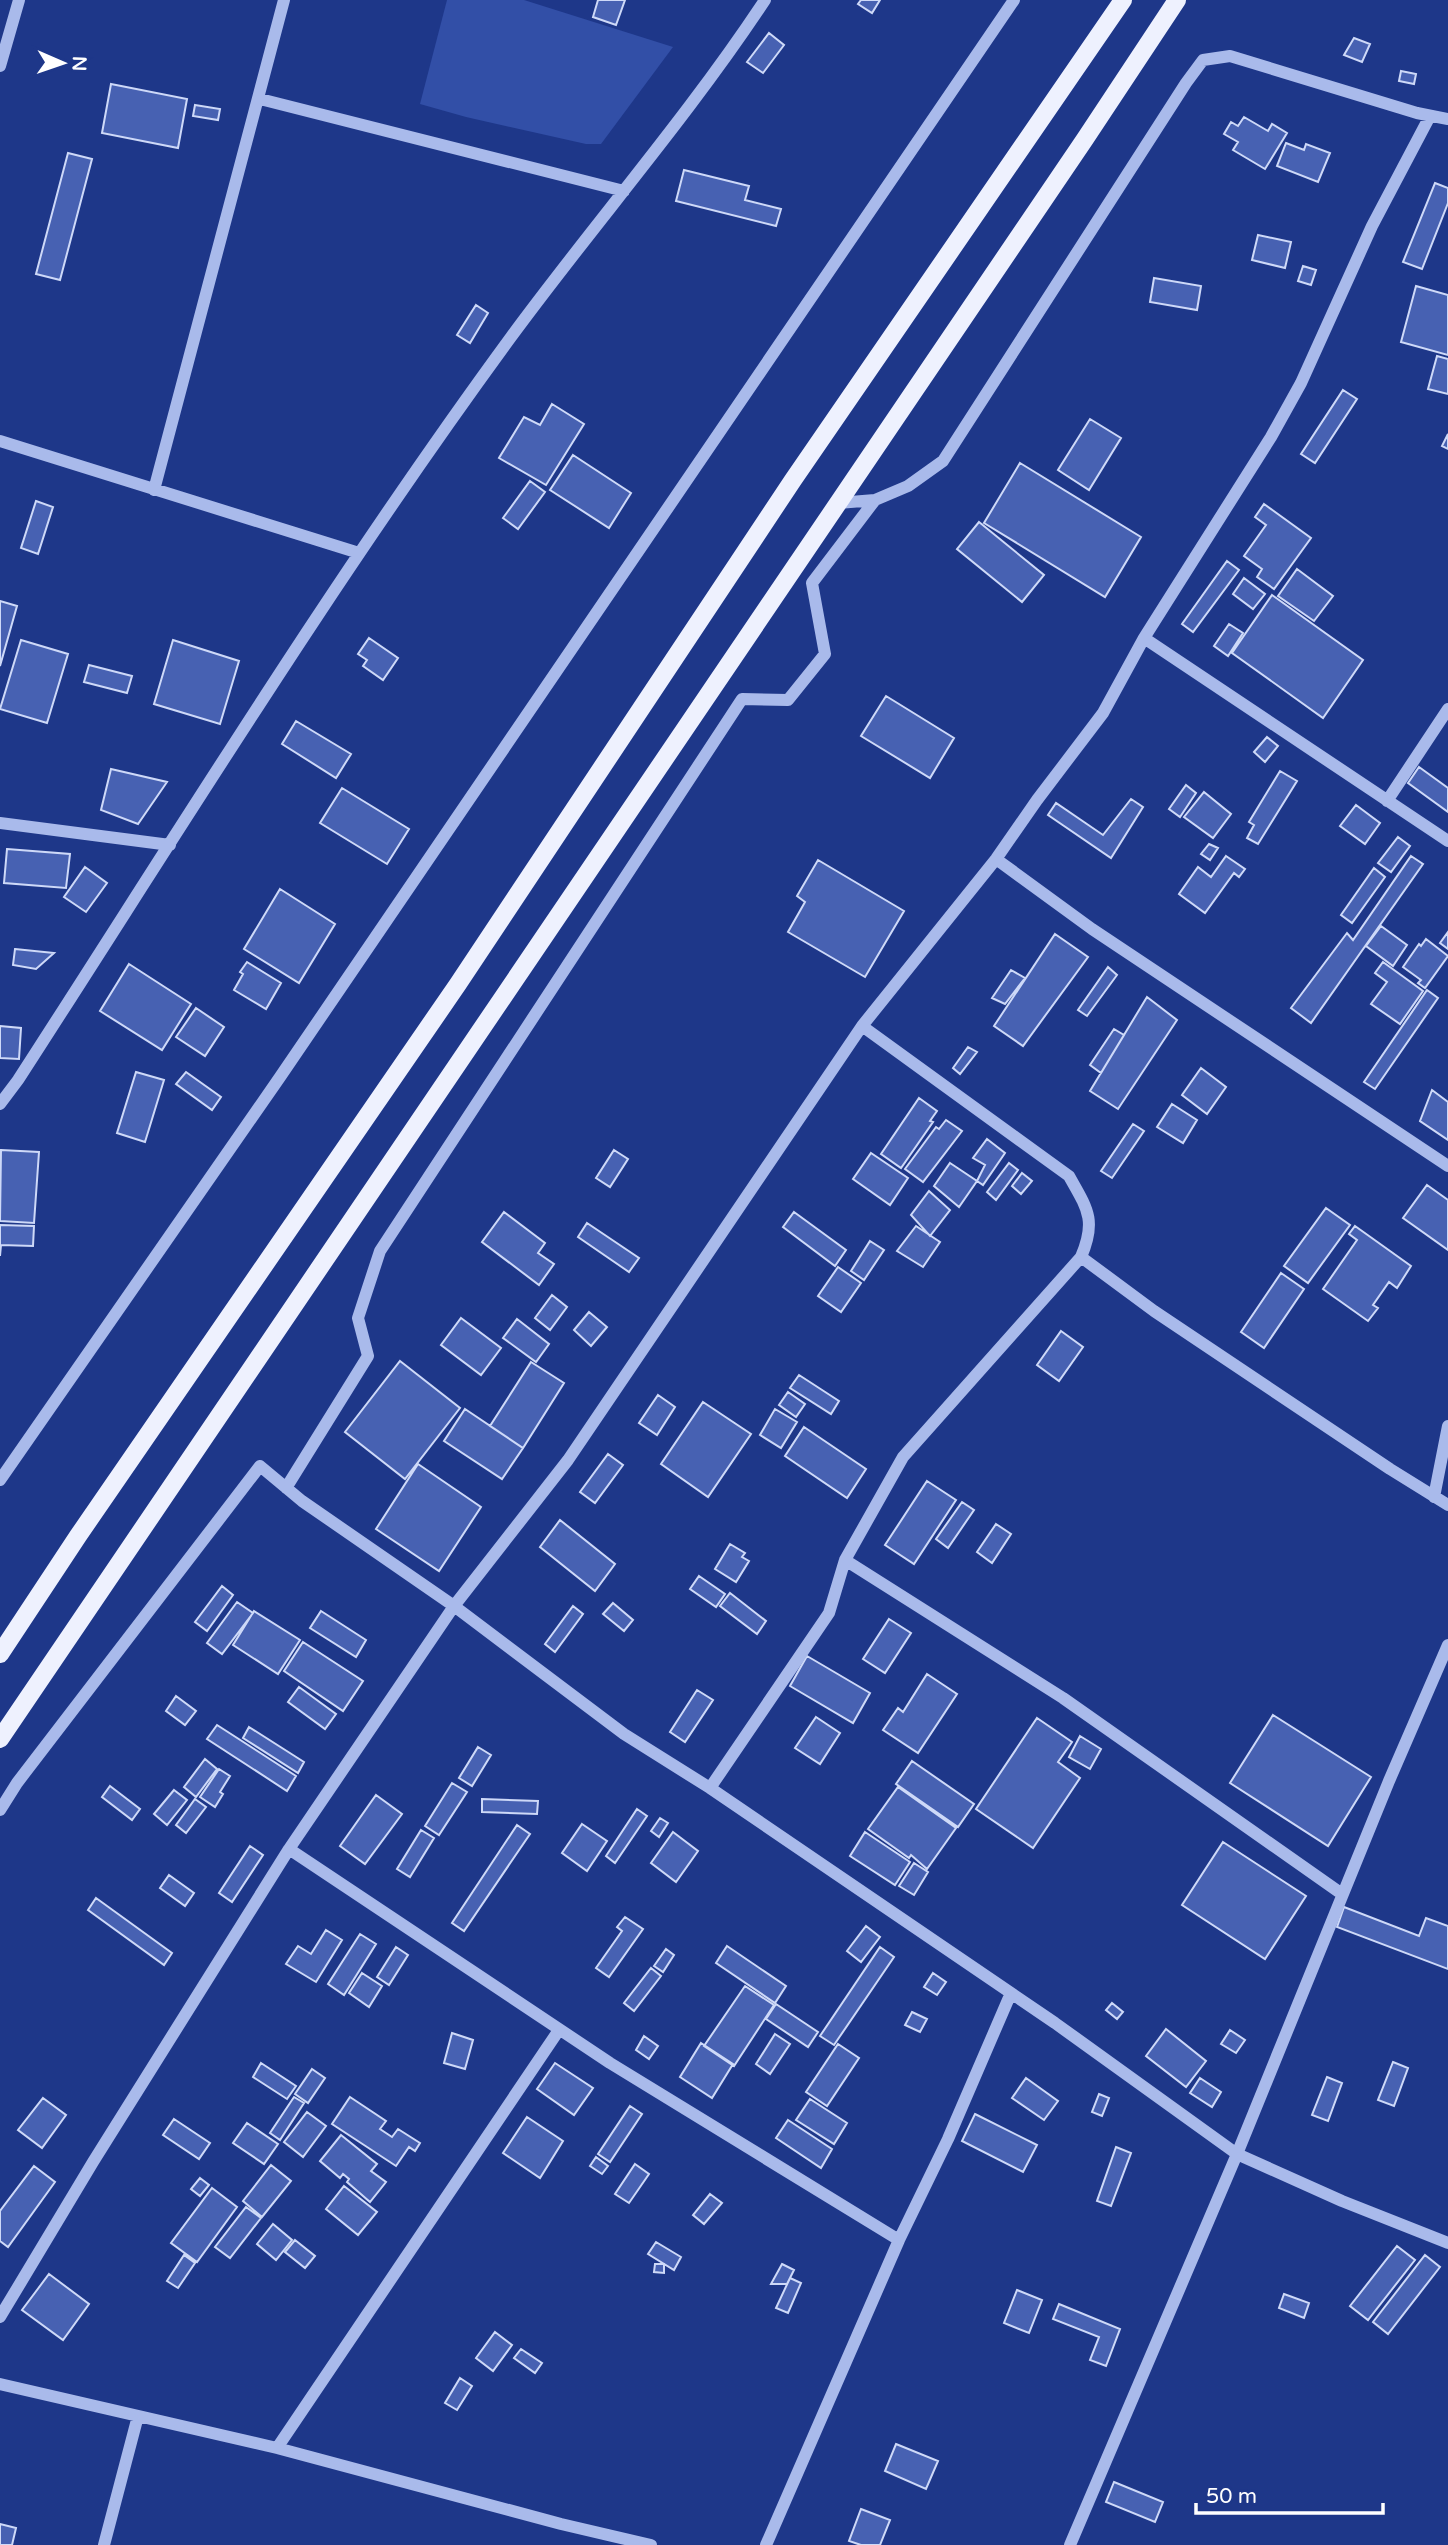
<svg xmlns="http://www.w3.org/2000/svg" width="1448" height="2545" font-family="'Varela Round',sans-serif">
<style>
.green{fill:#324fa7}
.building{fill:#4761b2;stroke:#ced9f8;stroke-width:2}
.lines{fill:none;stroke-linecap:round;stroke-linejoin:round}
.minor{stroke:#a9baeb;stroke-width:12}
.major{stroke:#eef1fe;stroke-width:18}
</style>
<rect width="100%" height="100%" fill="#1e3789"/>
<path class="green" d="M447,0H524L673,47L601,144H586L466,117L420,104Z"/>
<path class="building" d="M598,0H625L616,25L593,17Z
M861,0H880L872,13L858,4Z
M769,33L784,45L763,73L747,62Z
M1354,38L1370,44L1362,62L1344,55Z
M1401,71L1416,74L1414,84L1399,81Z
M111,84L187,99L178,148L102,133Z
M195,105L220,109L218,120L193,116Z
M1244,117L1268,131L1272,124L1287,133L1265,169L1233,150L1238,142L1224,134L1231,122L1238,126Z
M1286,143L1304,150L1306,144L1330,153L1318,182L1277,166Z
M68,153L92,159L60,280L36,274Z
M684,170L749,186L745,200L781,209L776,226L676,201Z
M1435,183L1448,188V203L1422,269L1403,262Z
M1258,235L1291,242L1285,268L1252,260Z
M1303,266L1316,270L1311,285L1298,281Z
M1154,278L1201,286L1197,310L1150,302Z
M1416,286L1448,295V355L1401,342Z
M476,305L488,313L470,343L457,335Z
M1437,356L1448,359V394L1428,389Z
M1343,390L1357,399L1315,463L1301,454Z
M552,404L584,424L546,485L499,458L524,417L540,425Z
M1090,419L1121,438L1089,490L1058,470Z
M1448,434V449L1442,446Z
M573,455L631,493L609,528L550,490Z
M1020,463L1141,537L1105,597L984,523Z
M530,481L545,492L518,529L503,518Z
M36,501L53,507L38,554L21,548Z
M1264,504L1311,538L1274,589L1257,577L1262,569L1244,556L1266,525L1255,517Z
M979,522L1044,575L1022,602L957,549Z
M1227,561L1239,570L1193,632L1182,624Z
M1297,569L1333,596L1314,621L1278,596Z
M1244,578L1265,594L1253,609L1233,594Z
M1272,595L1363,660L1323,718L1232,653Z
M0,601L17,606L0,666Z
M1229,624L1243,633L1228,656L1214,646Z
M369,638L398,658L383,680L363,666L367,660L358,654Z
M21,640L68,654L47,723L0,709Z
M173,640L239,661L220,724L154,704Z
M89,665L132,676L127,693L84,682Z
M886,696L954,738L930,778L861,736Z
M296,721L351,754L336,778L282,744Z
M1267,737L1278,746L1265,762L1254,752Z
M1419,767L1448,788V812L1408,783Z
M111,769L167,782L138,824L101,810Z
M1280,771L1297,781L1258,844L1247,838L1254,825L1249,822Z
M1186,785L1196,793L1180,817L1169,809Z
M342,788L409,829L387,864L320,823Z
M1204,792L1231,814L1213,838L1184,817Z
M1131,799L1143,807L1111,858L1048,815L1056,803L1103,835Z
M1356,805L1380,823L1365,844L1340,826Z
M1398,837L1410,846L1391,872L1378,863Z
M1209,844L1218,848L1210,860L1201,854Z
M7,849L70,854L66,888L4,883Z
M1226,856L1245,869L1239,877L1234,873L1205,913L1179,894L1198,867L1211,877Z
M1411,856L1423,864L1311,1023L1291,1008L1347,933L1353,940Z
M818,860L904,911L865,977L788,932L805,902L797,896Z
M85,867L107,883L86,912L64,897Z
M1374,868L1385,877L1352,923L1341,915Z
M280,889L335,924L299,983L244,949Z
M1381,926L1407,945L1393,966L1366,946Z
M1448,932V949L1440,943Z
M1055,934L1088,957L1023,1046L994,1026Z
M1426,939L1448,956L1425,988L1418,983L1421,980L1403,967L1419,944L1421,946Z
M15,949L54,953L36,969L13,965Z
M247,962L281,983L266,1009L234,990L243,974L240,972Z
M1383,962L1423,991L1400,1024L1371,1004L1387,982L1375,973Z
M129,964L191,1004L162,1050L100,1011Z
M1108,967L1117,975L1087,1016L1078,1010Z
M1011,970L1025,978L1005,1004L992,998Z
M1427,990L1438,998L1375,1089L1364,1082Z
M1147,997L1177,1020L1118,1109L1090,1091Z
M196,1008L224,1027L205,1056L176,1037Z
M0,1026L21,1028L19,1059L0,1058Z
M1114,1029L1124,1035L1101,1073L1090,1065Z
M968,1047L977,1052L960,1074L953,1068Z
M1201,1068L1226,1087L1207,1114L1182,1095Z
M136,1072L164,1080L145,1142L117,1133Z
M186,1072L221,1097L212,1110L176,1084Z
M1432,1090L1448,1102V1140L1420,1121Z
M919,1098L937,1111L930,1121L933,1122L901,1168L881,1154Z
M1172,1104L1197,1120L1183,1143L1157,1127Z
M946,1120L962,1131L923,1182L905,1169L936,1127L939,1129Z
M1133,1124L1144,1131L1112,1178L1101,1171Z
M987,1139L1005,1153L983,1185L977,1181L985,1165L973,1158Z
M1,1150L39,1152L34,1223L0,1221Z
M614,1150L628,1159L610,1187L596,1178Z
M871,1153L908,1178L890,1205L853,1179Z
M950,1163L977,1181L959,1207L934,1186Z
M1009,1163L1018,1170L996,1200L987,1192Z
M1022,1173L1032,1181L1021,1194L1012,1186Z
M1427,1185L1448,1200V1250L1403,1218Z
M929,1191L950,1210L930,1236L911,1215Z
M1326,1208L1350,1225L1308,1283L1284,1266Z
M504,1212L545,1243L538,1253L554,1264L539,1285L482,1242Z
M794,1212L846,1250L835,1266L783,1227Z
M587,1223L639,1258L629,1272L578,1237Z
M0,1225L34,1226L33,1246L1,1245L0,1256Z
M916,1226L940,1242L923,1267L897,1251Z
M1355,1226L1411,1266L1397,1288L1389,1282L1373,1305L1378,1308L1368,1321L1323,1289L1357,1240L1349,1234Z
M870,1241L884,1250L864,1280L851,1271Z
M838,1267L861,1283L841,1312L818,1296Z
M1281,1273L1304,1289L1264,1348L1241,1332Z
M552,1295L567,1307L550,1330L535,1318Z
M589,1312L607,1327L591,1346L574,1330Z
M461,1318L501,1348L481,1375L441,1345Z
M517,1319L549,1344L536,1362L503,1338Z
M1061,1331L1083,1347L1059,1381L1037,1365Z
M400,1361L460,1408L405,1479L345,1432Z
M531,1362L564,1383L523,1448L490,1426Z
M799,1375L839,1401L831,1414L790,1388Z
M788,1392L805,1404L796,1417L779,1405Z
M658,1395L675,1407L657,1435L639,1423Z
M703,1402L751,1434L708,1497L661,1464Z
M465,1409L523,1448L502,1479L444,1441Z
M775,1409L797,1422L781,1448L760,1435Z
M804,1427L866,1469L847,1498L785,1456Z
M608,1454L623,1465L595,1503L580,1492Z
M418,1464L481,1507L439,1571L376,1529Z
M927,1481L956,1500L914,1564L885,1545Z
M962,1502L974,1510L948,1548L936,1539Z
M560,1520L615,1564L595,1591L540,1547Z
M996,1524L1011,1534L992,1563L977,1552Z
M730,1544L745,1553L742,1557L749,1561L736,1582L715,1569Z
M699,1576L725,1594L716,1607L690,1589Z
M222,1586L233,1595L207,1631L195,1622Z
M730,1593L766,1621L757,1634L720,1606Z
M237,1602L253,1613L222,1654L207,1643Z
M613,1603L633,1620L624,1631L603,1614Z
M573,1606L583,1614L555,1652L545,1644Z
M254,1611L300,1640L278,1674L233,1645Z
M321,1611L366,1640L356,1657L310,1628Z
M889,1619L911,1633L885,1673L863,1659Z
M303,1642L363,1681L343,1711L284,1671Z
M807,1656L870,1693L853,1723L790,1686Z
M927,1674L957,1694L918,1753L883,1730L898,1708L903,1712Z
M299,1687L336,1714L325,1729L288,1702Z
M697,1690L713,1700L685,1742L670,1732Z
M176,1696L196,1711L185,1725L166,1711Z
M1273,1715L1371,1777L1328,1846L1230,1783Z
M816,1717L840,1733L820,1764L795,1748Z
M1037,1718L1072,1742L1058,1762L1080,1778L1033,1848L976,1809Z
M217,1725L296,1776L287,1791L207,1739Z
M249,1727L304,1762L298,1773L243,1738Z
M1080,1736L1101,1749L1090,1769L1069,1757Z
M478,1747L491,1755L472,1786L459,1778Z
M205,1759L217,1769L196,1797L184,1787Z
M912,1761L974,1804L958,1827L896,1784Z
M219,1769L230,1776L220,1792L223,1794L215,1807L200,1797Z
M452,1783L467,1792L439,1835L425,1826Z
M110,1786L140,1809L132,1820L102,1797Z
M898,1787L956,1828L927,1869L911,1855L909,1858L868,1829Z
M174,1790L187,1800L167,1825L154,1814Z
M376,1795L402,1814L365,1864L340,1846Z
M195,1799L206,1807L186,1833L176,1825Z
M482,1799L538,1801L537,1814L482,1812Z
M637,1809L647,1816L615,1863L606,1856Z
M660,1818L668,1823L659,1837L651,1831Z
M582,1824L607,1841L587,1871L562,1853Z
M517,1825L530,1834L464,1931L452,1923Z
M421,1830L434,1838L410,1877L397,1869Z
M673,1832L698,1851L676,1882L651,1863Z
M865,1832L910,1862L895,1885L850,1856Z
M1223,1842L1306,1896L1265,1959L1182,1905Z
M250,1846L263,1855L232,1902L219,1893Z
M914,1863L928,1872L914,1895L899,1886Z
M169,1875L194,1893L185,1906L160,1888Z
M96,1898L172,1953L164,1965L88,1910Z
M1344,1907L1419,1936L1426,1918L1448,1926V1969L1337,1927Z
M625,1917L643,1929L609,1977L596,1968L622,1931L617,1927Z
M866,1926L880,1937L861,1962L847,1951Z
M326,1930L342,1940L316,1982L286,1964L298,1946L311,1954Z
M360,1934L376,1944L344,1995L328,1984Z
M727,1946L786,1986L775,2003L716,1963Z
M396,1947L408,1955L389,1985L377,1977Z
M880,1947L894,1957L834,2045L820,2036Z
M666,1949L674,1955L663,1972L654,1966Z
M651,1968L661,1976L634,2011L624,2003Z
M362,1973L382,1986L369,2007L349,1993Z
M933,1973L946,1982L937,1995L924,1987Z
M745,1986L774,2005L734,2066L704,2046Z
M1112,2003L1123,2012L1117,2019L1106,2010Z
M776,2004L818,2032L808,2047L766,2019Z
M912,2012L927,2019L920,2032L905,2025Z
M1166,2029L1206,2061L1186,2087L1146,2056Z
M1230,2030L1245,2040L1236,2053L1221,2044Z
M452,2033L473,2040L465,2069L444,2063Z
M775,2034L790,2044L770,2074L756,2064Z
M644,2036L658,2046L649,2059L636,2050Z
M701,2043L733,2064L712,2098L680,2077Z
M838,2044L859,2058L827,2106L806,2092Z
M1393,2062L1408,2068L1394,2106L1378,2100Z
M261,2063L296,2086L287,2099L253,2077Z
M555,2063L593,2088L574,2115L537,2089Z
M312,2069L325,2078L308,2103L295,2094Z
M1327,2077L1342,2083L1328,2121L1312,2115Z
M1026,2078L1058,2101L1044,2120L1012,2098Z
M1200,2078L1221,2092L1212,2107L1190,2093Z
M1099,2094L1109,2098L1102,2116L1092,2112Z
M294,2097L304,2103L280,2140L270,2133Z
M350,2097L386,2121L380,2129L392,2137L398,2129L420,2143L415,2151L409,2147L396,2166L332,2124Z
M43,2098L66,2115L42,2148L18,2130Z
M810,2099L847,2123L834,2144L796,2120Z
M630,2106L642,2114L610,2162L598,2154Z
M307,2112L326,2126L303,2157L284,2142Z
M975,2114L1037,2145L1023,2172L962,2141Z
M527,2117L563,2141L540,2178L503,2153Z
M174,2119L210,2143L199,2159L163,2135Z
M788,2120L832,2149L821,2168L776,2138Z
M247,2123L278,2144L264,2164L233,2143Z
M341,2135L377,2164L371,2171L386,2182L370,2202L347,2182L349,2179L343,2174L340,2178L320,2161Z
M1116,2147L1131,2153L1111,2206L1097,2201Z
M596,2157L608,2166L602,2174L590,2166Z
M635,2164L649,2174L629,2203L615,2194Z
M271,2165L291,2181L262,2217L243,2201Z
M34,2166L55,2182L8,2247L0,2241V2211Z
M200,2178L209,2185L200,2196L191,2189Z
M344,2186L377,2212L358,2235L326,2209Z
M212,2188L237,2207L197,2262L171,2243Z
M710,2194L722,2203L704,2224L693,2215Z
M246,2207L261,2218L230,2258L215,2247Z
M273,2224L292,2240L276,2260L257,2244Z
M295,2240L315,2256L305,2268L285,2252Z
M656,2242L681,2257L674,2270L648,2254Z
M1397,2246L1415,2260L1368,2320L1350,2306Z
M184,2255L195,2263L178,2288L167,2281Z
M1425,2255L1440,2267L1388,2334L1373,2322Z
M655,2264H664V2273L654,2272Z
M782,2264L794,2270L787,2284H771Z
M49,2274L89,2304L63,2340L22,2310Z
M790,2278L801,2283L788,2313L776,2308Z
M1017,2290L1042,2300L1029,2333L1004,2323Z
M1284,2294L1309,2303L1304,2318L1279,2308Z
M1059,2304L1120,2329L1106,2366L1090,2360L1099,2337L1053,2319Z
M495,2332L512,2345L493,2371L476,2358Z
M521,2349L542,2363L535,2373L514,2358Z
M460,2378L472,2386L457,2410L445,2403Z
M896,2444L938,2461L926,2489L885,2471Z
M1114,2482L1163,2502L1155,2522L1106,2502Z
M861,2509L890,2520L880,2545H861L849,2541Z
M0,2524L16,2528L12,2545H0Z"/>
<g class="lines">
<path class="minor" d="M0,66L19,0
M260,99L624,191
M0,441L359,553
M154,490L284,0
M838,503L875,500L908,486L943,461L1186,83L1203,60L1230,56L1417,113L1448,119
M1144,638L1448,841
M1387,801L1448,709
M0,823L170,845
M996,859L1092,929L1448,1166
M0,1104L18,1080C179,831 335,577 511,337C594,224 687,118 765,0
M1081,1257L1154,1311L1390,1469L1448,1505
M0,1480L280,1077L1014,0
M286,1488L368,1356L358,1318L380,1251L742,699L788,700L825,654L812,583L875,500
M1434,1497L1448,1426
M845,1560L1063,1698L1342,1894
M710,1788L829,1613L845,1560L903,1457L1081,1257C1097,1220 1087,1208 1069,1176L862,1026
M0,1810L17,1783L260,1466L302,1501L454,1606L624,1734L710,1788L1055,2023L1237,2154L1342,2201L1448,2243
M289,1849L610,2063L899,2240
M0,2317L93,2162L289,1849L454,1606L568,1460L862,1026L996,859L1037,800L1103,713L1144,638L1271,437L1301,383L1372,226L1430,116
M0,2384L277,2448L561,2524L651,2545
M277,2448L559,2030
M104,2545L138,2416
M766,2545L899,2240L948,2139L1011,1993
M1070,2545L1237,2154L1389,1781L1448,1645"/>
<path class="major" d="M0,1654L78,1536L458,984L793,480L1123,0
M0,1739L1085,139L1177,0"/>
</g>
<g transform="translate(63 63) rotate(92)" stroke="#1e3789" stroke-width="5" paint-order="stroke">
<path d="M0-5L12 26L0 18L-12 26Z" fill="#ffffff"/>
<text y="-10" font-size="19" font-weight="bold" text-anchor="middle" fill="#ffffff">N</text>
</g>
<path d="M1196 2503v10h187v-10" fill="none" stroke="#ffffff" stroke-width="3.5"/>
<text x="1206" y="2503" font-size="21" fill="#ffffff" stroke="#1e3789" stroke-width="5" paint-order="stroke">50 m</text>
</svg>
